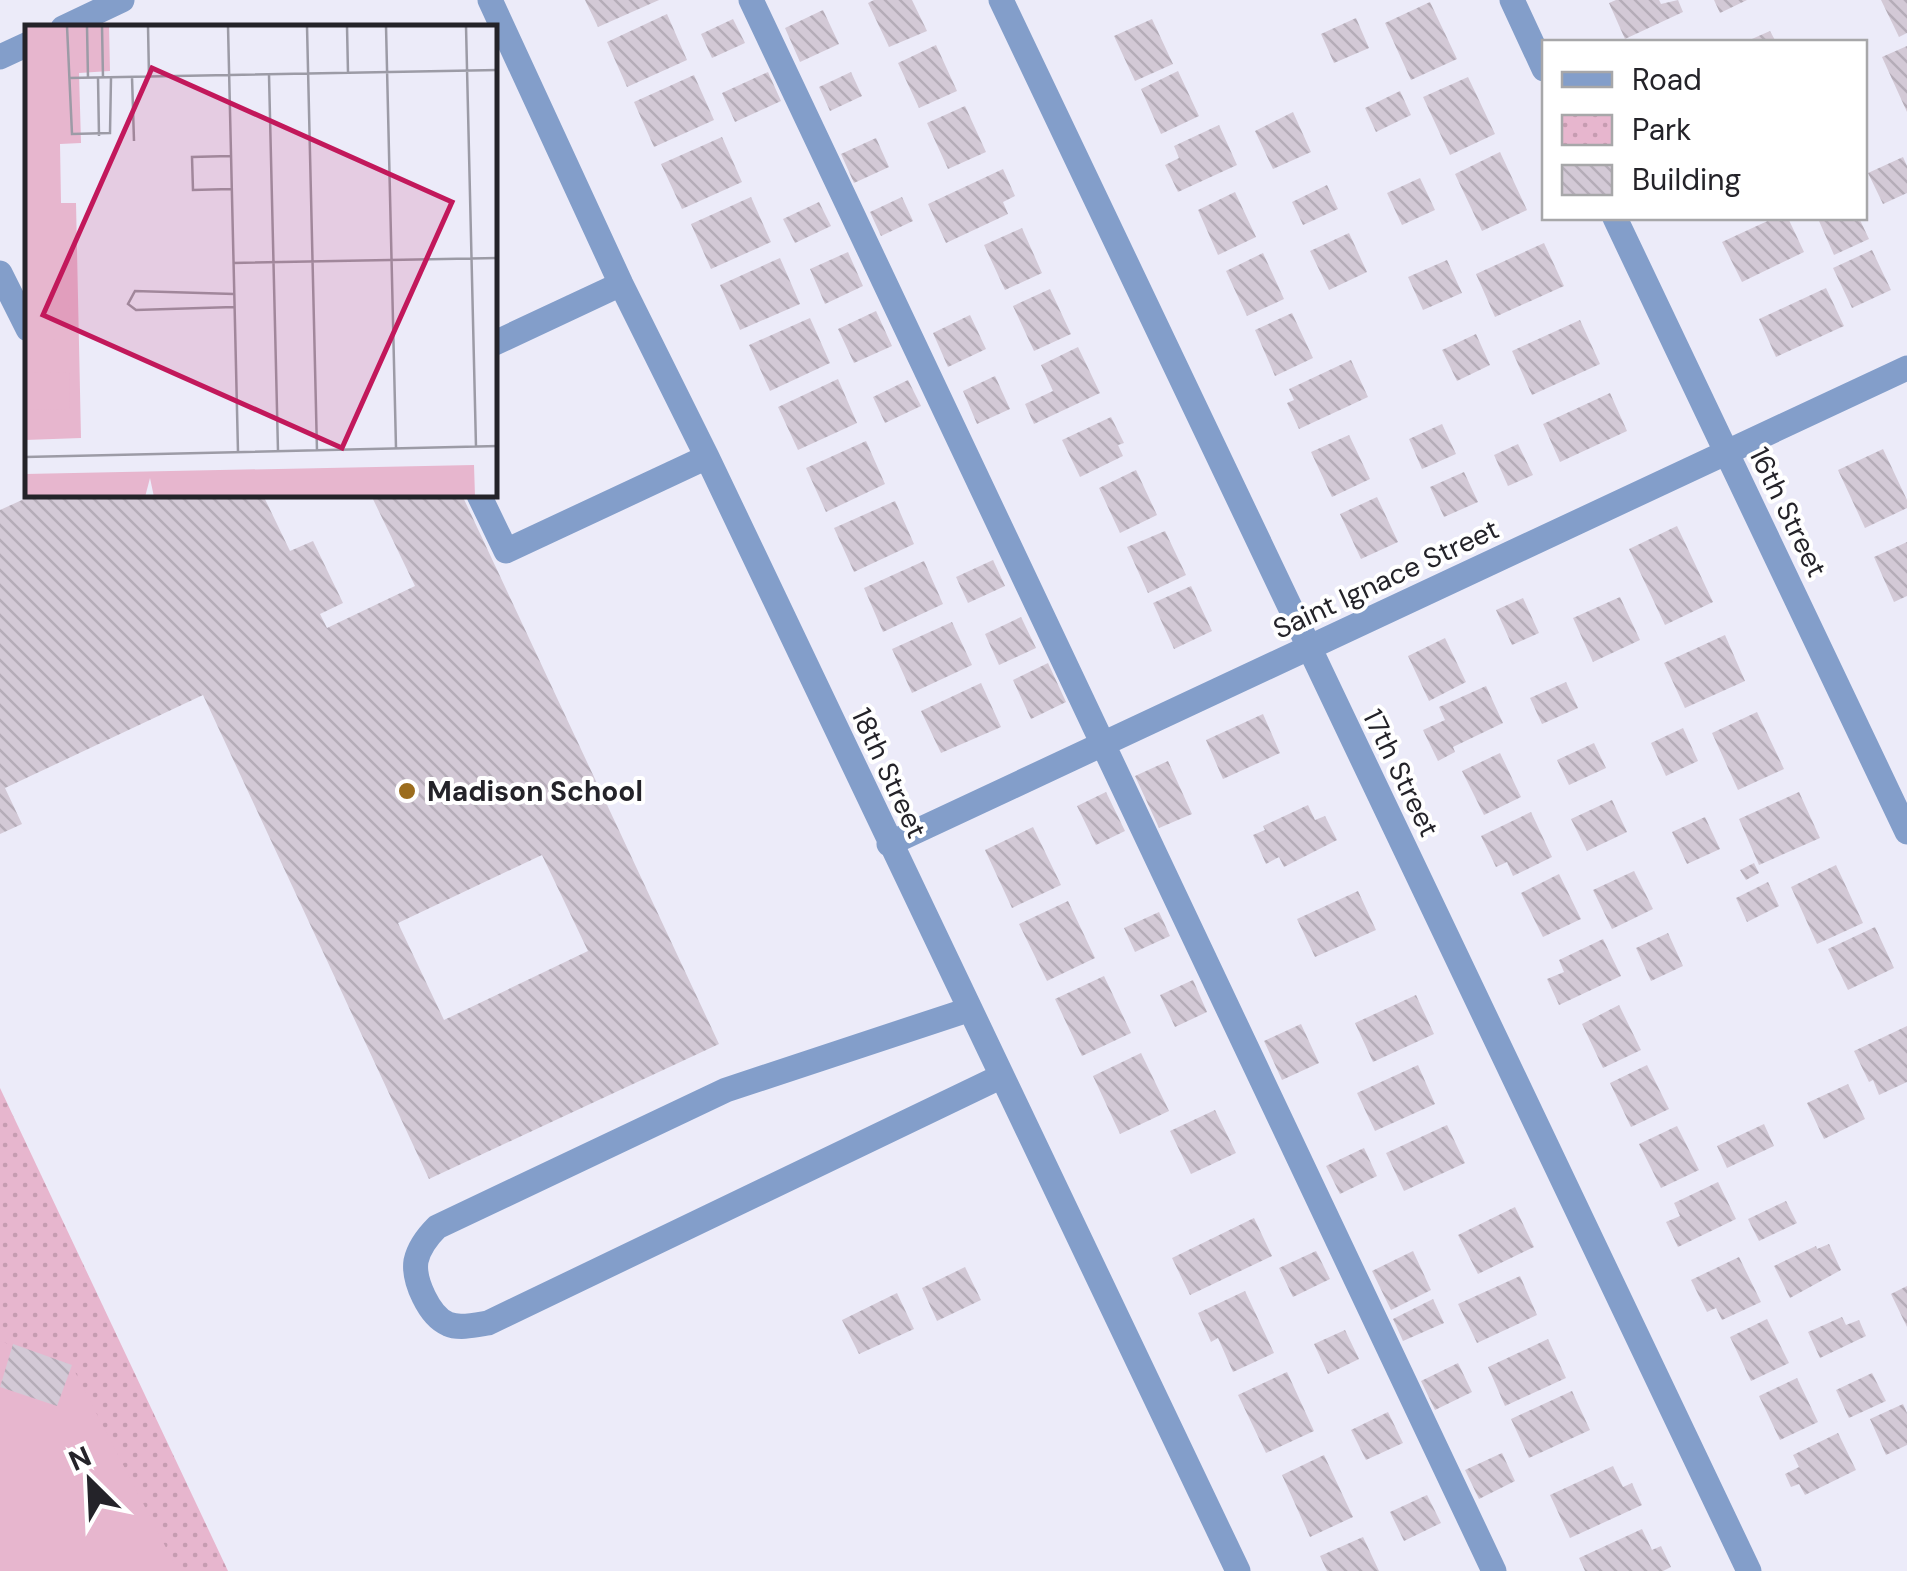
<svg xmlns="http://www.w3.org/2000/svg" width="1907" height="1571" font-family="'DM Sans',sans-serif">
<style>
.park{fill:url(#park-dots)}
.pitch{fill:#e7b6ce}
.building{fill:url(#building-back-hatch);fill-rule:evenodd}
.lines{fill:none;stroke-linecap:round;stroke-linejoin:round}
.minor{stroke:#839eca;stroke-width:25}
.poi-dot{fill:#9b6c1e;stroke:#fff;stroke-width:4}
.labels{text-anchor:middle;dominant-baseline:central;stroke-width:8;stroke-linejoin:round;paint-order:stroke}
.street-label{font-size:28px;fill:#242329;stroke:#fff}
.poi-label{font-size:28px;font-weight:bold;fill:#242329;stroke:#fff;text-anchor:start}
.inset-road{fill:none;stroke:#9c9ba6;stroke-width:2.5}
.view{fill:#c2185b;fill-opacity:0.15;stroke:#c2185b;stroke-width:5}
.inset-edge{fill:none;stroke:#242329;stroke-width:5}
</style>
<defs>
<pattern id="park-dots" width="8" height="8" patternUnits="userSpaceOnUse" patternTransform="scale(2.5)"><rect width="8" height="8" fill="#e7b6ce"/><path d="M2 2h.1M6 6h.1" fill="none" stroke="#c69cb1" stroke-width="1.8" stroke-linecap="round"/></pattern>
<pattern id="building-back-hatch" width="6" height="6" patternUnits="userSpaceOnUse" patternTransform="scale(2.5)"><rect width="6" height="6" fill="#d3c9d6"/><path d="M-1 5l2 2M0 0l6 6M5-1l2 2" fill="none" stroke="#b5acb8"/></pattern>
</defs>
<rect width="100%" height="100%" fill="#ecebf9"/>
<path class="park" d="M0,1088L228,1571H0Z"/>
<path class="pitch" d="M0,1341L72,1366L175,1565L172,1571H0Z"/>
<path class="building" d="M585,0H659L598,27Z
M874,0H912L927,31L889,47L868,3Z
M1616,0H1659L1661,4L1678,0L1683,12L1625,39L1609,3Z
M1714,0H1747L1720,13Z
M1881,0H1907V33L1899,37Z
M1430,2L1457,59L1411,80L1385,23Z
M823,10L839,44L800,62L785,28Z
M667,14L687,60L627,87L607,42Z
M1356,18L1369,48L1334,63L1321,34Z
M733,19L745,43L712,58L701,34Z
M1152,19L1173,64L1135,81L1114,36Z
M1770,31L1776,42H1745Z
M936,45L957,91L919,108L898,63Z
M1907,46V112L1882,57Z
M1178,71L1199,116L1161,134L1141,89Z
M768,72L781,101L735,122L722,93Z
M851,72L862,96L830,111L819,87Z
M694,75L714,120L654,147L634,102Z
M1468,77L1495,134L1450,155L1423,97Z
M1400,91L1411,115L1376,132L1365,108Z
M965,106L986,152L948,169L927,123Z
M1293,112L1311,152L1273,169L1255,131Z
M1219,125L1237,165L1178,192L1165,165L1179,158L1174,146Z
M722,137L742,182L682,209L661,164Z
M876,138L889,167L854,183L841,154Z
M1500,152L1527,210L1482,231L1455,174Z
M1903,157L1907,166V193L1883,204L1868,173Z
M1003,169L1015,196L1003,202L1008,214L946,243L928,204Z
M1420,178L1435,210L1402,225L1387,193Z
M1327,185L1338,209L1303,225L1292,202Z
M1235,192L1256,237L1218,255L1198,210Z
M751,197L771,242L711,269L691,224Z
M902,197L913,221L881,236L870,212Z
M819,202L831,226L795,243L783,219Z
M1774,218H1788L1804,252L1742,282L1722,242Z
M1826,218H1859L1869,239L1834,255L1819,221Z
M1022,228L1042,273L1005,290L984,245Z
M1349,233L1367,272L1329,290L1310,251Z
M1544,243L1564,286L1495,317L1476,274Z
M1872,250L1891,290L1852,308L1833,268Z
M848,252L863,286L825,304L810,269Z
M1263,253L1284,299L1247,316L1226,271Z
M780,258L800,304L740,330L720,285Z
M1447,260L1462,293L1423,310L1408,277Z
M1826,288L1844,326L1776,357L1759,319Z
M1050,289L1071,334L1034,351L1013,306Z
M876,311L892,346L854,363L838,329Z
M1292,313L1313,358L1275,376L1255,330Z
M970,315L986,349L948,367L933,333Z
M810,318L830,363L770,391L749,345Z
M1580,320L1600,364L1532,395L1512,351Z
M1476,334L1490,365L1457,381L1442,350Z
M1078,347L1100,393L1034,424L1025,404L1053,391L1041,365Z
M1351,360L1368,397L1299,429L1287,403L1294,400L1289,389Z
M995,376L1010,409L977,424L963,391Z
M838,379L857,423L798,450L778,407Z
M908,380L921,406L885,423L873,397Z
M1610,393L1627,431L1560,462L1543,424Z
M1111,417L1124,443L1118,445L1123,456L1080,477L1062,440Z
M1442,424L1456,454L1422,469L1409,439Z
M1349,435L1370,479L1332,497L1311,452Z
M866,441L885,484L826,512L806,468Z
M1518,444L1533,475L1508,486L1494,455Z
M1883,449L1907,500V508L1865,528L1838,470Z
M1136,470L1157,515L1120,533L1099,488Z
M1464,472L1478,502L1444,517L1430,487Z
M33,495H263L290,551L313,541L343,603L320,614L327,628L415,586L371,495H462L719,1044L429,1179L203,695L5,788L22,824L0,834V510ZM542,855L588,951L444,1020L398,923Z
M1377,497L1398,542L1361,559L1340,514Z
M895,501L914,544L854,572L834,528Z
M1677,526L1713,602L1665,625L1629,549Z
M1165,531L1186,575L1148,593L1127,547Z
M1907,542V596L1894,602L1874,557Z
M993,560L1005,586L968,603L956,577Z
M924,561L943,604L883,632L864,588Z
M1191,586L1212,631L1174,649L1153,603Z
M1620,597L1640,640L1593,662L1573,618Z
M1523,598L1539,633L1512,645L1496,610Z
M1021,617L1036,648L999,665L985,634Z
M952,622L972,665L912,693L892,649Z
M1725,635L1745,681L1685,708L1664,663Z
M1445,638L1466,682L1429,701L1408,656Z
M1048,663L1066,702L1031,719L1013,680Z
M1566,682L1578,708L1542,724L1530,698Z
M981,683L1001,727L941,753L921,711Z
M1486,686L1503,723L1453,747L1455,752L1438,761L1423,730L1445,720L1439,707Z
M1757,712L1784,769L1738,790L1712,733Z
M1263,714L1280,753L1223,779L1206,740Z
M1683,728L1698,761L1666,776L1651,743Z
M1594,743L1606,768L1569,785L1557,760Z
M1500,753L1521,797L1484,815L1462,771Z
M1168,761L1192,814L1159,828L1135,776Z
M1106,792L1125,831L1096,845L1077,806Z
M1799,792L1820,838L1759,865L1739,819Z
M1612,800L1627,832L1587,851L1571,819Z
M1308,805L1315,820L1325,816L1337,840L1284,867L1279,857L1266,864L1253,835L1265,830L1263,826Z
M1531,812L1552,857L1513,876L1507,862L1496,867L1481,836Z
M1705,817L1720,849L1687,864L1672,832Z
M1033,827L1061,885L1012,908L985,850Z
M1754,863L1759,873L1746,880L1740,870Z
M1836,865L1863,923L1817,944L1791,887Z
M1634,871L1653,909L1612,929L1593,890Z
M1559,874L1581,919L1543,937L1521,893Z
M1768,882L1779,906L1747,922L1736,898Z
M1358,891L1376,930L1315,957L1297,919Z
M1068,901L1095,958L1047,981L1019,924Z
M1159,912L1170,936L1135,952L1124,928Z
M1875,927L1894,968L1848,990L1828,949Z
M1668,933L1683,966L1651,981L1636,948Z
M1603,939L1621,976L1559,1005L1547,979L1564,972L1559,960Z
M1104,976L1131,1033L1082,1056L1055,999Z
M1193,980L1207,1012L1175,1027L1160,995Z
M1416,995L1434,1034L1373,1062L1355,1023Z
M1619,1005L1641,1050L1603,1068L1582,1024Z
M1301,1024L1319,1063L1282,1080L1264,1041Z
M1907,1026V1082L1879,1095L1873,1080L1869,1082L1854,1051Z
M1141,1053L1169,1111L1120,1134L1093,1076Z
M1418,1065L1435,1104L1375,1131L1357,1093Z
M1647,1065L1669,1109L1631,1127L1610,1083Z
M1848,1084L1865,1119L1824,1139L1807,1103Z
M1215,1110L1236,1153L1191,1174L1170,1131Z
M1764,1124L1774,1146L1727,1168L1717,1146Z
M1447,1125L1465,1163L1404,1191L1386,1153Z
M1677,1126L1699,1170L1661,1188L1639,1144Z
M1364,1148L1377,1176L1340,1194L1326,1166Z
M1718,1182L1736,1219L1678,1247L1666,1222L1680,1216L1674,1203Z
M1786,1201L1797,1223L1759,1241L1748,1219Z
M1515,1207L1534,1247L1478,1274L1458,1235Z
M1254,1218L1272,1256L1190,1295L1172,1258Z
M1829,1244L1841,1270L1790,1298L1774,1266L1816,1246L1817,1249Z
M1316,1251L1330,1279L1293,1297L1279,1268Z
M1413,1251L1431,1290L1391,1310L1372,1271Z
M1739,1257L1761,1302L1722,1320L1716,1308L1707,1312L1691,1280Z
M965,1267L981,1300L937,1321L922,1288Z
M1520,1276L1537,1315L1477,1343L1458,1304Z
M1907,1286V1327L1891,1294Z
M1245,1291L1274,1353L1233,1372L1218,1338L1211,1342L1198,1313Z
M897,1293L914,1329L859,1354L842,1320Z
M1433,1299L1444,1323L1403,1341L1393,1319Z
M1842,1317L1846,1325L1859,1320L1866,1336L1820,1358L1808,1332Z
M1767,1319L1789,1363L1751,1381L1730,1337Z
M1345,1330L1359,1359L1328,1374L1314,1344Z
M1548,1339L1566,1378L1505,1406L1488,1367Z
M13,1344L72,1365L57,1406L0,1387Z
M1458,1363L1472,1392L1435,1410L1421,1381Z
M1287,1372L1314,1431L1266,1453L1238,1395Z
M1872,1373L1886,1401L1849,1418L1836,1390Z
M1797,1378L1818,1422L1780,1440L1759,1396Z
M1572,1391L1590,1430L1529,1458L1511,1419Z
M1903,1404L1907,1413V1445L1886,1455L1870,1419Z
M1388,1412L1403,1443L1366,1460L1351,1430Z
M1838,1433L1856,1470L1805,1495L1799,1484L1791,1487L1785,1474L1799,1467L1793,1455Z
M1502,1453L1515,1481L1479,1499L1465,1470Z
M1324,1455L1353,1517L1310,1537L1282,1475Z
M1613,1466L1623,1487L1632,1483L1642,1505L1570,1538L1550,1495Z
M1427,1495L1441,1523L1404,1541L1390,1512Z
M1642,1529L1652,1550L1661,1546L1671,1567L1663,1571H1585L1579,1558Z
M1363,1537L1379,1571H1327L1320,1556Z"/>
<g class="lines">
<path class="minor" d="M490,0L621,284L707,457L1238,1571
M751,0L1494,1571
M1001,0L1749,1571
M1512,0L1544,69
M63,28L122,0
M0,57L28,44
M1615,218L1907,832
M0,273L28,329
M495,343L621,284
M479,495L506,551L707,457
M889,844L1907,368
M968,1010L726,1090L437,1227C427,1237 419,1247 416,1261C413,1280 429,1316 448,1324C459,1329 476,1325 488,1323L1000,1077"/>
</g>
<circle class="poi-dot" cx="407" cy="791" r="10"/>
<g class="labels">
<g class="street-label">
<text transform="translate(1788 512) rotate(64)">16th Street</text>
<text transform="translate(1386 579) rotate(-25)">Saint Ignace Street</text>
<text transform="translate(889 773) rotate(65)">18th Street</text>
<text transform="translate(1401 773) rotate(64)">17th Street</text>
</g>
<g class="poi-label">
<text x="427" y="791">Madison School</text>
</g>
</g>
<g transform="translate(25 25)">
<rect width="472" height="472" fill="#ecebf9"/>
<path d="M449,440L450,472H129L125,453L120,472H0V449Z" fill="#e7b6ce"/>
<path d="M0,1H84L85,46L54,48L56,118L35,119L36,178H51L56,413L0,415Z" fill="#e7b6ce"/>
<path d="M0,222L43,263L45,301L0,338ZM44,347L45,384L0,385V348Z" fill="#e7b6ce"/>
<path class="inset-road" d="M42,1L47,109L85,108L86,53M62,1L63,53M77,1L78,53M123,1L124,52M203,1L213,427M282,1L292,426M322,1L323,48M361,1L371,423M441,1L451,422M244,50L253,426M107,52L109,116M44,53L473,45M73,53L74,111M205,131L167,132L168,165L206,164M208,238L473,233M209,269L110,266L103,279L111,285L209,282M0,432L473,421"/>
<path class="view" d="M127,43L427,177L317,423L18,290Z"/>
<rect width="472" height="472" class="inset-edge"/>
</g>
<rect x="1542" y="40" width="325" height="180" fill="#ffffff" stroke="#a7a7a9" stroke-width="2.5"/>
<rect x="1562" y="72" width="50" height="15" fill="#839eca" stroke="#a7a7a9" stroke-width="2.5"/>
<text x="1632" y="90" font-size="30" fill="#242329">Road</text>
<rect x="1562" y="115" width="50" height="30" fill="url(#park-dots)" stroke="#a7a7a9" stroke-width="2.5"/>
<text x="1632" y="140" font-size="30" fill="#242329">Park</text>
<rect x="1562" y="165" width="50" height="30" fill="url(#building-back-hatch)" stroke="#a7a7a9" stroke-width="2.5"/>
<text x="1632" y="190" font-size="30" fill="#242329">Building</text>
<g transform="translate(90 1481) rotate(336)" stroke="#ffffff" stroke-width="8" paint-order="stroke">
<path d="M0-8L18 38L0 25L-18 38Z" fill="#242329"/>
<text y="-15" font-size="28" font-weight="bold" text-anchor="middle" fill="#242329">N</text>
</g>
</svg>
